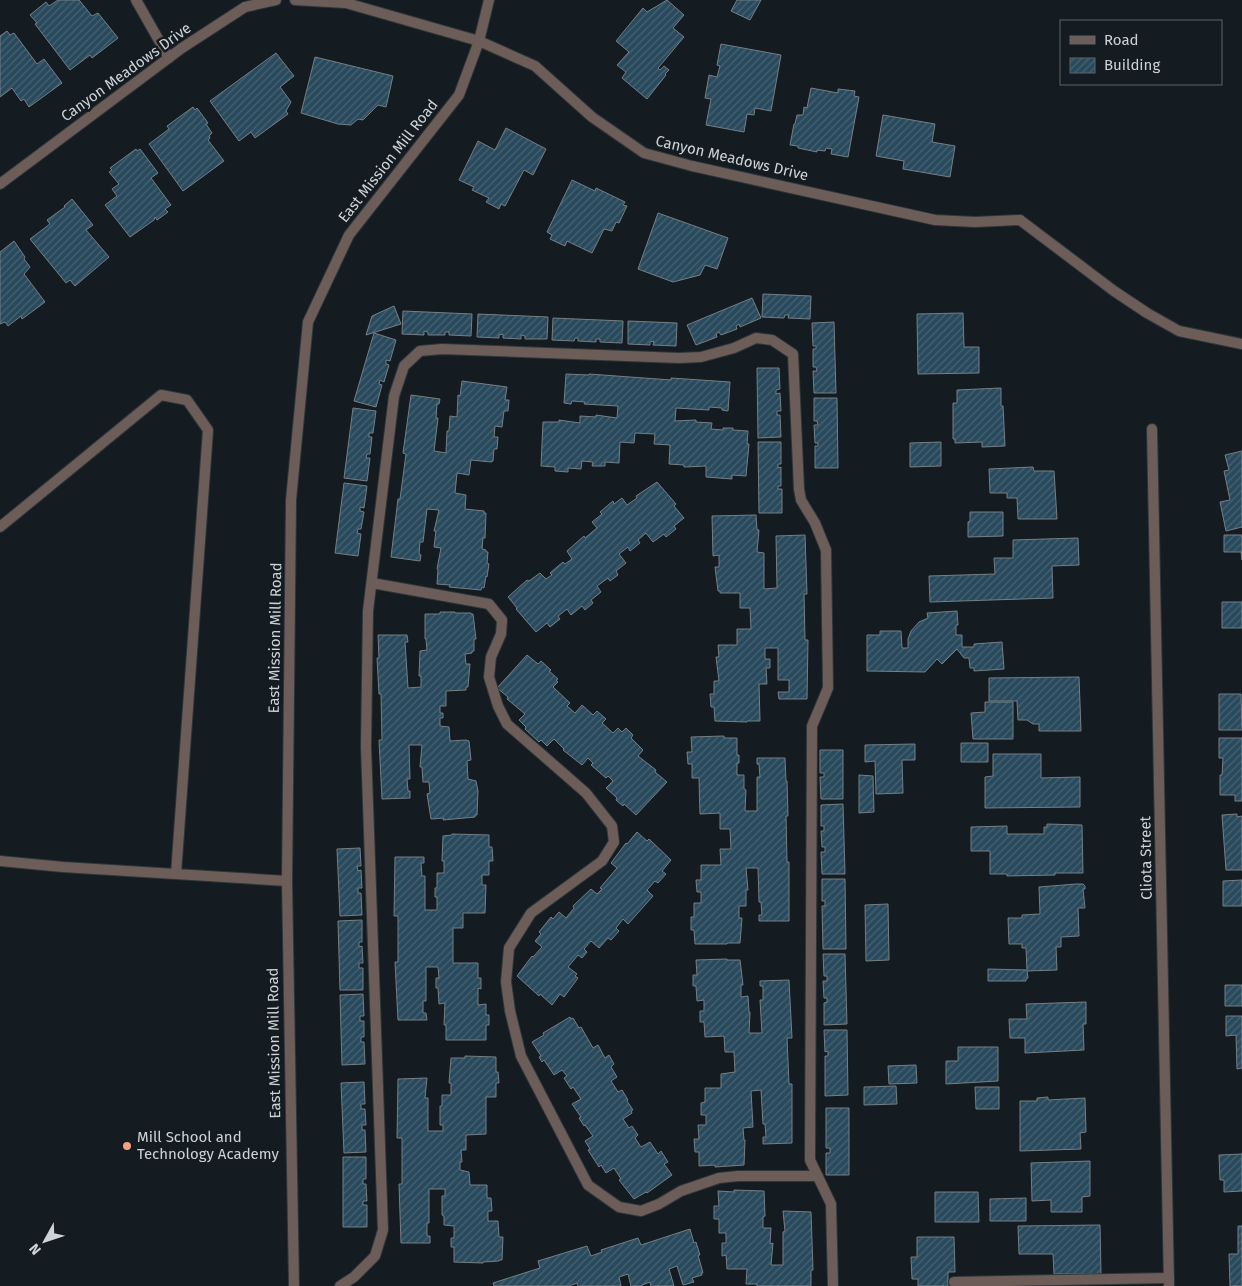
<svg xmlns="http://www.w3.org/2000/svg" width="1242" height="1286" font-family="'Fira Sans',sans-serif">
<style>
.building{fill:url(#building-hatch);stroke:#757f85}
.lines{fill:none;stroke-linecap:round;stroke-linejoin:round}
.service-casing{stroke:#2e363a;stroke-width:12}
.minor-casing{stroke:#2e363a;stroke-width:12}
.service{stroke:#6d5d58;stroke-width:10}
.minor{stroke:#6d5d58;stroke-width:10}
.poi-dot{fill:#f2a081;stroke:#141c21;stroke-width:2}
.labels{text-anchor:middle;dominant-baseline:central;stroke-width:5;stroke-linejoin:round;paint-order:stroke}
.street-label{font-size:15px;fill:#ced3d7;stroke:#141c21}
.poi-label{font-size:15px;fill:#ced3d7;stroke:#141c21;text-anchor:start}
</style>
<defs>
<pattern id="building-hatch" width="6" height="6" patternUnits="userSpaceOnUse" patternTransform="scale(1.25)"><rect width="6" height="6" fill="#294a5d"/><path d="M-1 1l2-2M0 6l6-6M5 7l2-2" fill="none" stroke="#476374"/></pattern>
</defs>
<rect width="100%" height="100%" fill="#141c21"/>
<path class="building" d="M58,0H79L92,16L98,13L118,38L92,58L90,55L70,70L35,24L37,23L30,15L46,2L49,6Z
M667,0L684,15L673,28L684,37L658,68L660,70L664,66L669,70L665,74L666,75L647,99L622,78L626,72L617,65L629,52L616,41L643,8L647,12Z
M737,0H761L750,20L731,11Z
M7,31L10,35L14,33L37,64L44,59L62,83L29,107L24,99L21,101L12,88L0,97V36Z
M721,44L781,55L771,111L755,108L754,115L747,114L744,132L706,125L711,99L705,98L709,75L717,77L720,66L717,65Z
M276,53L294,76L280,87L291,102L286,111L288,114L255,138L251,132L239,141L210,101Z
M315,57L393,76L386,107L378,105L363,120L358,119L351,125L338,124L301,113Z
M811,88L838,93V89L855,91L854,96L859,97L848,157L831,154L832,149L826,148L825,151L817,150V152L798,148V146L790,145L794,124H795L797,115H803L804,107L807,108Z
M193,107L195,110L197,108L208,123L206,124L212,133L209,136L210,138L208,140L224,161L183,191L149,144L169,129L167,126Z
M883,115L935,124L932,142L955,146L950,177L903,169L904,161L876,156Z
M506,128L546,149L533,175L524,170L505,206L501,204L499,209L486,202L489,198L472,190L474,187L459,180L478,141L495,150Z
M136,149L137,151L140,149L158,173L151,178L171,205L165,209L168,212L157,220L155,217L154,220L130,237L105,205L117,196L112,189L119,184L109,172L112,170L110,168Z
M572,180L595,191L596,188L625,202L623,205L627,206L619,223L616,222L612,231L604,229L592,253L567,241L565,246L550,239L552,235L547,232Z
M72,199L93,225L86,230L109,257L75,286L70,280L66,283L30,239L50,224L47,220L65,207L64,206Z
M658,213L728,238L717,269L705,265L700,275L673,282L638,269Z
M14,241L25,257L24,259L30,267L24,274L45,302L22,319L21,316L8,326L5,322L0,324V252Z
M763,294L811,296L810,319L788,318L789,315H785L784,318L762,317Z
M752,298L761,318L740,327L739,324L736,326L737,329L721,335L719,332L716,334L717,337L696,345L687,325Z
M394,306L401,324L366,335L372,316Z
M403,311L472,314L471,336L449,335V332H445V335H428V332L424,331V335L402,334Z
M963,313L964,347H979V373L918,374L917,314Z
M478,314L548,317L547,339H525V336L521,335V339L503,338V334L499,335V338L477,337Z
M553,318L623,321L622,343L600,342V339H596V342L578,341V338H575L574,341L552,340Z
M628,321L677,323L676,346L653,345L654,341L650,342V345L628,344Z
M834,322L836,393H814L813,371H817L816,367H813V349H816V346H813L812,323Z
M374,333L396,340L390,361L386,360V364L389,365L384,382L380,380L379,384L382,385L376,407L354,401Z
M757,368H779L780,389L776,390V394L780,393L781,411H777V415H780L781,437L758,438Z
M566,374L589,375V374L671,380V378L730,382L728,411L722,410V408L709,407V410L676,408L675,421L696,420V422L712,423L711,429L723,430V428H733V430L748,431L747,444H749L746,476L732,475V479L706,477V466L684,467V465L669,464L670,445L654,444L655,434L635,433L634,443L620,442L619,463L605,462V466H592L593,462L582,461L581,469L568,468V472L555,471V467L541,466L543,422H559V420L580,423V416L596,417V415L617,418L618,406L584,404L585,402L572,401L571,404L564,403Z
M462,381L507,387L505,400H509L508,411H504L502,427L495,426L494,437H498L497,449H494L493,461L491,462L471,460L469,475L457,473L455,493L466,495L465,509L484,511V513H486L485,538H483L482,549L486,550V552H488L487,563L489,564L487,577L486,576L484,588L482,587L481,590L449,587L450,585L437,584L438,569H437L441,548L434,547L436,531H434L439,510L427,509L423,542H420L419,554L421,555L420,561L391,557L398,499H400L406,454L403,453L411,395L440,399L439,404H437L436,418H438L434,451L446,453L447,431H449L450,416L457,417L458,395L460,396Z
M1001,388V406H1003L1005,446L982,447V442L955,443V439H953V403H957V390Z
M814,398H837L838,468H815V446H818V443H815L814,425H818L817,421H814Z
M353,408L376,411L373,433H369V437H372L370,454H367L366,458H370L367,481L344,478Z
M758,442H781V464H778V468L781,467V486H778V489H782V513H759Z
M941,442V466L910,467V443Z
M1242,451V527L1226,531L1220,502L1230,500L1224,471L1229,470L1225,455Z
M1033,467L1034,471H1054L1057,519H1018L1017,498H1007V493H990L989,469Z
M657,482L676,504L674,506L684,518L674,526L676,529L666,537L664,534L653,542L646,533L638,540L640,543L630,551L628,547L619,554L626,563L616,571L618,575L610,581L608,578L597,586L601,592L591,600L593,603L585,610L582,606L571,615L567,609L558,616L560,619L550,627L547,623L536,632L516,609L517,608L508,597L527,580L529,581L540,573L546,579L552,575L550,573L563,562L565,564L572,559L567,551L584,536L585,538L597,528L592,522L602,514L600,512L613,501L614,504L622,498L627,505L637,498L636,496Z
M344,483L367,486L364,508L360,507V511L364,512L361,529H358L357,533L361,534L358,556L335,553Z
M970,512H1003V536L968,537V522L970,521Z
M756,515L757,530H759L757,552L764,553V589L777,588L776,536L805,535L807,594H804L805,640H808L807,699H779L778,692H789V680H778V648H765V659H770V668H766L767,684H759L760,721H747V722L715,721L714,707H711L710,694H714V681H719L716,657H719L718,645H737V629H751L750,608H740V593H720V591H718L715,567H719V555L713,556L712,516Z
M1224,535H1242V560L1241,552H1224Z
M1078,538L1079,565L1052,566L1053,598L930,602L929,576L995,574L994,558H1013V540Z
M1222,602H1242V628H1222Z
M957,611L958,625H956V635H962V647H974V644L1002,642L1004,669L974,671V668H970L969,658H964L957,649L942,664L937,659L925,672L867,671V635H880V631H901L902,648H908V639L911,631L919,622L928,618L927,613Z
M440,612H455V613H471V614H473L476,639H474V651H472V653L465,654L466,664H470L468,687H466V690L446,691V706H440V713H443V718H440V726L449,727L450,741L466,740L469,741L471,760L467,761L468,779L476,781L478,791L477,815H475V817L443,820L444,818L431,819L427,794L430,793L429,782H423L422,767H420L422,745H409L410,779H407L408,791H410V798L382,799L379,740H382L381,694H379L377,658H379L378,635H407L408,642H405L408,688L421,687V676H419L420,651L427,650L426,639H425V614H440Z
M527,655L538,664L541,661L551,670L549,671L558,679L556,680L558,682L553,687L570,703L567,706L575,713L582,705L593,715L597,711L606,719L602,723L613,733L618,728L622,732L626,728L633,735L631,738L643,750L638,756L656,770L655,772L667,782L636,815L624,804L623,806L616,800L617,798L606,788L613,781L608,776L606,778L591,765L593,763L588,758L582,765L563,750L564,749L554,739L547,746L541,740L539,742L525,729L526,727L519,720L525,714L507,699L508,697L497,688Z
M1079,677L1081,731H1039V724H1033L1027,720H1018L1017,701H989V678Z
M1219,694H1241L1242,730H1219Z
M985,702H1013V739H973L971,713L985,712Z
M724,736V738H737V755H739V763H737V775H744V789L746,790L745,811H757V777H760L759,764H757V758H785L786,781H787L788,816H786L787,862H789V921H759V915H762L761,902H759L758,868H746L748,890H746V906H739V918H742L740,943H727V944H695L694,930H691V917H694V903H701V892H697L696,880H701V865H721L720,849H731L730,829H720V813L700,814L699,778H692V764H688L687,752H692L691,737Z
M1219,738H1242V801H1235V795H1220V775H1222L1223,758H1219Z
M961,743H988V762H961Z
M915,744V760H902L903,793L876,794L875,761L865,762V745Z
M820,750H843V799H821L820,777H824V773H820Z
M993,754H1041V778L1080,777V807L985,808V777L993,776Z
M859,775L873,776L874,812L859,813Z
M843,804L845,874H822L821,852H825V847H822L821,831H824V826H821V805Z
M1237,814V817L1242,816V870H1226L1222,815Z
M1047,824L1082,825L1083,873H1055V875L1007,876V874H990V851H971V827L1007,826V834H1044V827H1047Z
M637,832L647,841L649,839L671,860L662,871L666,874L658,883L655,881L647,890L653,896L628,924L623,919L616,928L619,931L611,940L608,938L599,948L591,941L584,949L587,952L582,958L578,955L568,967L577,974L575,976L578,978L564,997L560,994L552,1005L540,994L539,996L517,976L532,956L533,957L542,947L535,941L541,934L539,932L551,917L553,919L559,912L566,918L574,908L573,906L591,889L597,894L602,889L600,888L617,868L611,863L626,843L627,844Z
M452,834L489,835V847H492L493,861H489V875H482V885H486L485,913H463V928H453V963H478V978H481V989L478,988V1005L486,1004V1015H489V1025H486V1040H446V1025H444L445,1003L439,1004L438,988H436V978H439L438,967H426V1001H423V1013H426L427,1020H398L395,962H398V916H394L395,857H424V863H421L422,876H425V910H437V897H435V888H437V873H444V861H442L443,836L452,835Z
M360,848L361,866H357L358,871L361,870L362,888H358V893H361L362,915L340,916L337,849Z
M822,879H845L846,949H823L822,906H825V901H822Z
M1242,880V906H1223V881Z
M1076,884H1083L1085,886V889H1083L1085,908H1078L1079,936L1061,937V947H1056L1057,970L1027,971L1028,978L1026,979V981H988V969L1027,970L1026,948H1022V944H1009L1008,918H1022V915L1040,914L1039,887Z
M888,904L889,960L866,961L865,905Z
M362,920V942H359V947L362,946L363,963H359V968H363V990H340L338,921Z
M823,954H845L847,1024L824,1025V1003L827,1002V998H824L823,981H827V976H824Z
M727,959V960H740L743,985H741V997L748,996L749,1012H750L749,1033H762L760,1000H763V986H760V981L789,980L792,1038H787L789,1084H792V1143L763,1144V1137H766L765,1124H763L761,1090L751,1091L753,1127L743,1128L744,1140H745L744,1165L715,1167V1165L699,1166V1152H695L694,1139H699L698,1125H706V1115H701V1103L705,1102V1088H721V1074L735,1072L734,1052H725L724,1036L705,1037L704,1022H700V1011H704V1000L697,1001L696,986H693V975H697L696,960Z
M1225,985H1242V1006H1225Z
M363,994L364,1016H360V1021H364V1037H361V1042H364L365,1064L342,1065L340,995Z
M1086,1002V1024H1083L1084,1050L1025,1053V1038H1010L1009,1019H1027L1026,1004Z
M1226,1016H1242V1068L1237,1069L1236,1035L1226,1036Z
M570,1017L571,1019L573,1018L579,1028L581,1027L593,1048L598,1045L605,1058L609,1055L614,1064L611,1067L617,1077L611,1081L618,1092L622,1090L628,1100L627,1101L633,1110L631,1111L632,1113L623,1119L629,1128L632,1126L638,1135L635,1138L641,1147L650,1142L658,1154L661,1151L668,1162L664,1164L672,1175L647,1193L646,1192L634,1199L619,1180L621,1179L614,1168L606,1173L601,1165L599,1167L588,1150L590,1149L585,1141L593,1136L585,1125L584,1126L579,1118L581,1117L572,1104L581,1099L573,1087L571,1089L564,1078L567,1076L562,1070L554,1075L544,1060L542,1062L539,1057L541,1056L532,1042L544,1035L543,1033Z
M824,1030H847L848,1095L825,1096V1056H828V1051L825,1052Z
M958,1047H998V1081L946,1084V1061H958Z
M465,1056L496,1057V1072H498L499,1083H496V1097H486V1134L466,1135V1150H461L462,1162H460V1170L469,1172L470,1185H487V1198H491L492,1211H488V1221H498L499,1237H503L502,1260H499V1261L483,1262V1263L454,1262V1247H451V1238H454V1226L444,1225V1216L442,1215V1196H445V1189H429V1223H427V1236H430V1243H401L399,1184H402V1138H397L398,1079L427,1078L425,1098H428V1131H443V1125H440V1106H442V1095H451V1083H449L451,1058H465Z
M916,1065L917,1083L889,1084L888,1066Z
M364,1082L365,1104H361V1109H365L366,1125H362V1130H365L366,1152L344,1153L341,1083Z
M896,1086L897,1104L864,1105V1087Z
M975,1087H999V1109H976Z
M1048,1097V1100L1085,1098L1086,1132L1080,1133L1081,1149L1020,1151V1101H1037V1098Z
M826,1108H849V1175H826V1153H830V1148H826Z
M1242,1154V1191L1224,1192V1180H1220L1219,1155Z
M343,1157H366V1179H363V1184H366L367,1201H363V1205H367V1227H343Z
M1090,1161V1196L1082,1197V1212H1051V1200L1032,1201L1031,1163Z
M734,1190L764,1191L765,1216L763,1217V1228H771L770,1244L773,1243L771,1265H783V1232L785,1231L783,1211L811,1212L813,1270H811V1286H757V1284H746L747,1269H727L726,1255L722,1256V1243H726V1233H719V1219H714V1206H719L718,1191L734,1192Z
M935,1192H978L979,1222H935Z
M1026,1198V1221H990V1199Z
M1100,1225L1101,1274H1054L1053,1254H1019L1018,1226Z
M1238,1226H1242V1286H1230L1229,1254H1238Z
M690,1229L694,1243L696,1242L700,1255H698L703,1273H701L702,1275L692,1278L694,1282L683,1285L677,1266L669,1269L674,1286H651L650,1282L642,1285V1286H631L628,1274L619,1277L621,1286H578L577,1283L569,1286H494L493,1283L540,1268L538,1261L587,1246L591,1256L602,1252L601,1250L638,1238L641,1245Z
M917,1237H954L955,1272H948V1286H918V1279H912L911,1257H917Z"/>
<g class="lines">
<defs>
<path id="service" d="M136,0L169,58
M1020,220L1114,291L1147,313L1179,331L1242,344
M0,527L161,395L187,400L208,430L176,874
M372,583L489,604L502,620L501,634L491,657L489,677L498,706L507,724L586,793L612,826L614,842L602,861L531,913L509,948L506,982L510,1011L521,1056L588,1185L619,1207L641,1211L659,1204L681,1191L719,1178L738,1176H818
M0,861L63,867L287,881
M954,1282L1169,1278
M340,1286L354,1277L375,1256L383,1230L366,747L368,611L394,396L404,366L420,351L442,349L679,358L701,357L734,348L756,338L772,340L793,354L799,489L801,500L815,523L826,550L828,688L812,726L810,1160L831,1204L833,1286"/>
<path id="minor" d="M295,0L346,3L479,41L535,66L592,117L644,153L692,166L935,220L975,222L1020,220
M0,184L182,48L245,7L276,0
M1152,429L1169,1286
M294,1286L287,881L291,500L308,322L349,235L459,95L479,41L489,0"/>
</defs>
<use href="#service" class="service-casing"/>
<use href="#minor" class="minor-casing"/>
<use href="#service" class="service"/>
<use href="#minor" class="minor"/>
</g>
<circle class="poi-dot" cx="127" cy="1146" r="5"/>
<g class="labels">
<g class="street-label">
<text transform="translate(126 72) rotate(-36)">Canyon Meadows Drive</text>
<text transform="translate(732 158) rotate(13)">Canyon Meadows Drive</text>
<text transform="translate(388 161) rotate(-52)">East Mission Mill Road</text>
<text transform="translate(275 638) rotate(-89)">East Mission Mill Road</text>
<text transform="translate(1146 858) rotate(-91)">Cliota Street</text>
<text transform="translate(274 1043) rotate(-91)">East Mission Mill Road</text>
</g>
<g class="poi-label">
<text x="137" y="1137">Mill School and<tspan x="137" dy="17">Technology Academy</tspan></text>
</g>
</g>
<rect x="1060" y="20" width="162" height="65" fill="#141c21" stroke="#5e656a"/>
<rect x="1070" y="36" width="25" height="8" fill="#6d5d58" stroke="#5e656a"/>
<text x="1104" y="45" font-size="15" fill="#ced3d7">Road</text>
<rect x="1070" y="58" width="25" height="15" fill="url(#building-hatch)" stroke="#5e656a"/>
<text x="1104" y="70" font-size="15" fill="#ced3d7">Building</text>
<g transform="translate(45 1241) rotate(230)" stroke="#141c21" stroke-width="4" paint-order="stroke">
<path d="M0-4L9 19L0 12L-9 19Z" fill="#ced3d7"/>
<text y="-8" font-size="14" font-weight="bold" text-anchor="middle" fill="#ced3d7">N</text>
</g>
</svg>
